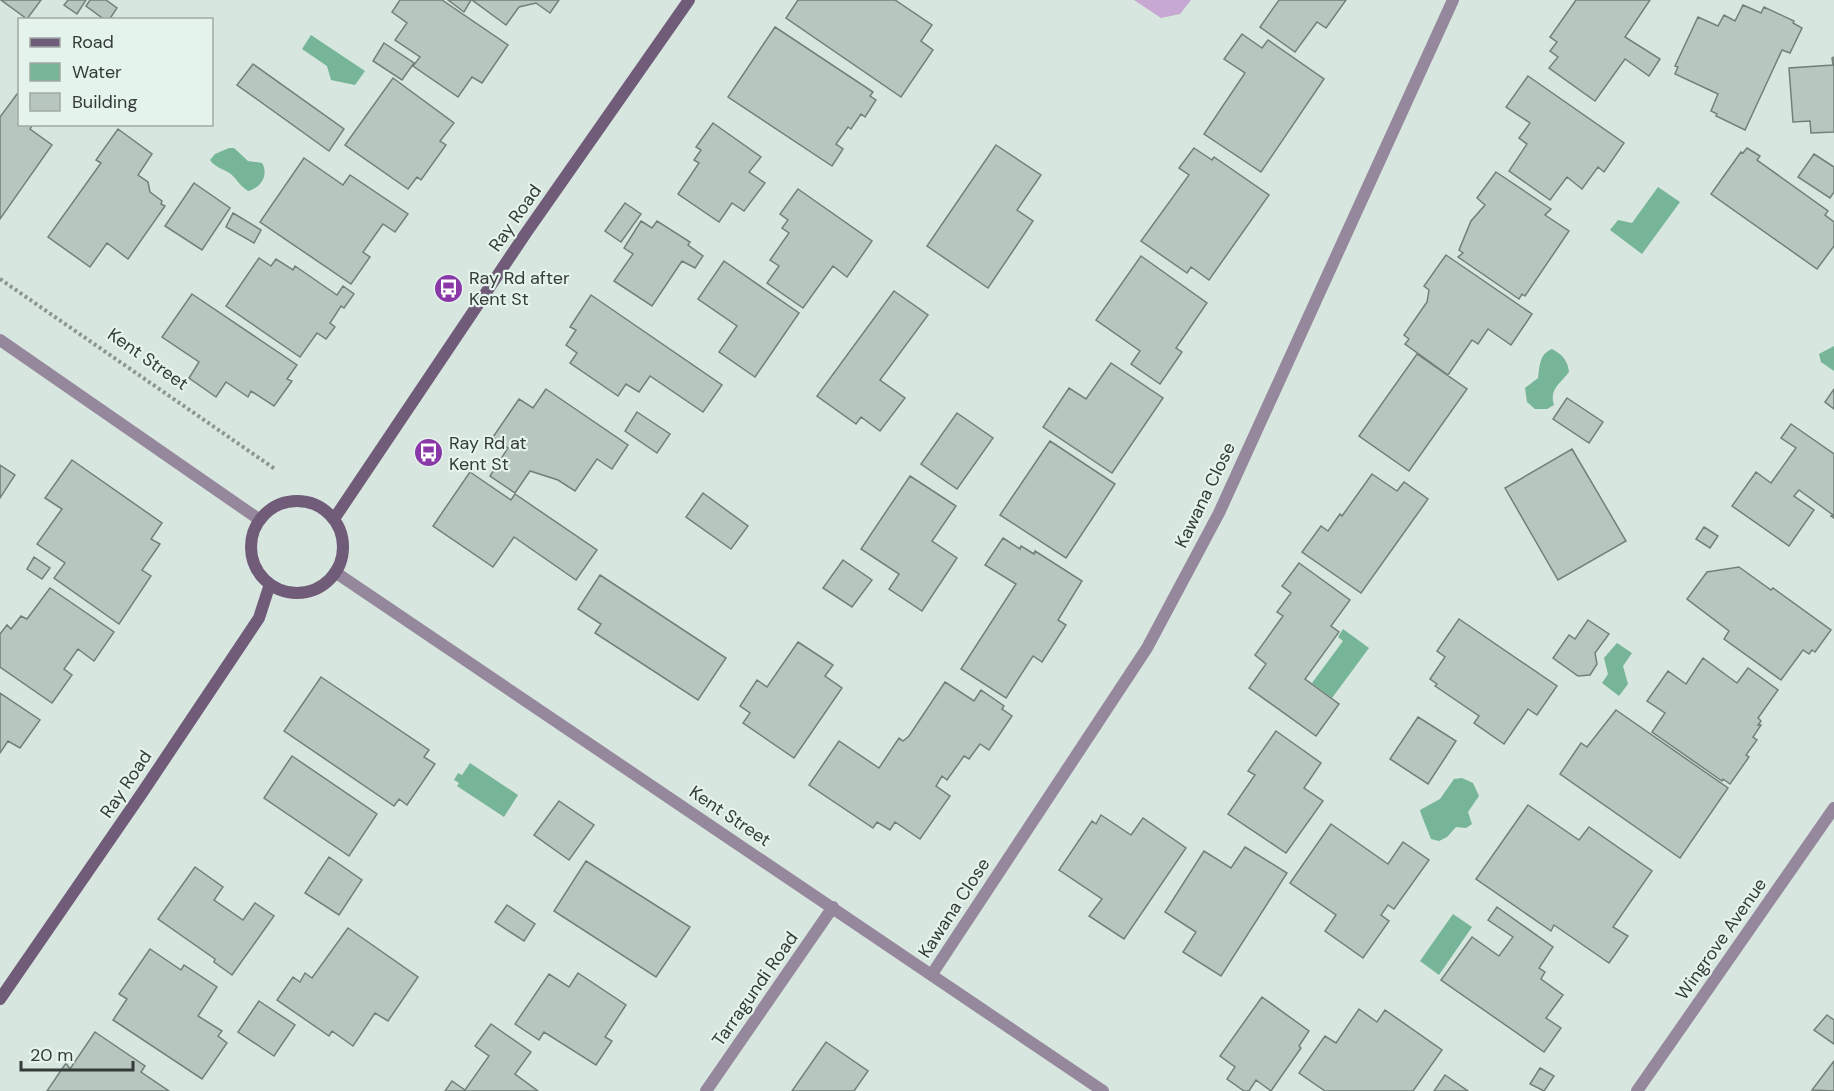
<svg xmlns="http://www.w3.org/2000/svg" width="1834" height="1091" font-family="'DM Sans',sans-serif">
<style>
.green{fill:#c6a8d3}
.water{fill:#76b598}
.building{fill:#b7c6bf;stroke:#728079;stroke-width:1.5}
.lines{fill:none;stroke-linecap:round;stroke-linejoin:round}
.path{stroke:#8b9690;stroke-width:4;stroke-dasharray:3 3;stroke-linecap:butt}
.street{stroke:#95879c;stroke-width:12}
.secondary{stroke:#705b79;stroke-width:12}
.labels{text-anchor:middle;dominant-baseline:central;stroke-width:4.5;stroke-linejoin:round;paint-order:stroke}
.street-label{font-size:18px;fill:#353b38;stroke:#e4f3eb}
.poi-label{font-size:18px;fill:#353b38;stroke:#e4f3eb;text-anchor:start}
</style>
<rect width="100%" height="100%" fill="#d7e6de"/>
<path class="green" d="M1134,0H1191L1180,14L1161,18Z"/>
<path class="water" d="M311,35L365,71L355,85L331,80L327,66L302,49Z
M229,148H234L248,161L262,163C269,175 261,188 248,191C241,186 239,183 234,177C227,169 216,169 210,160L215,154Z
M1658,187L1680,202L1642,254L1610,230L1618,220L1632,223Z
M1834,346V371L1821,362L1819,354Z
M1552,349C1562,354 1568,361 1569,372C1560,384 1549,389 1554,405L1547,409H1535L1527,402L1525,388L1538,378C1540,366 1539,354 1552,349Z
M1343,629L1369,648L1332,698L1312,683L1343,641L1338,637Z
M1617,643L1632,653L1623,666L1628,684L1619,696L1602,683L1608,674L1604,658Z
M470,763L518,795L504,817L457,786L459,783L454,780L458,773L462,775Z
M1462,778L1473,783L1479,796L1468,812L1472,824L1466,828L1456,827L1447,837L1439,841L1431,839C1430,836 1420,812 1420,810L1440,799L1454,779Z
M1453,914L1472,927L1439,975L1420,961Z"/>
<path class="building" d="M1,0H41L27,19Z
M68,0H86L77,14L64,5Z
M90,0H106L117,8L109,20H105L86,6Z
M400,0H442L508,45L482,83L472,77L458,97L413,66L420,57L395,40L407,23L392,12Z
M448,0H471L464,12Z
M472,0H559L550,13L536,3L519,7L506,25Z
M798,0H895L932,25L921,41L933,50L901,97L786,18Z
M1279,0H1346L1326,28L1317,22L1295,52L1260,27Z
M1576,0H1650L1625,37L1660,59L1649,76L1625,59L1595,101L1549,68L1558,57L1550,51L1557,42L1550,37Z
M1743,5L1761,13L1764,7L1794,21L1793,23L1802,28L1790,53L1782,50L1745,130L1716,116L1717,114L1711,111L1718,94L1675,74L1678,67L1675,66L1698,17L1718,26L1724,15L1735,21Z
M775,27L873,92L870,96L876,100L865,117L861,114L851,129L848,127L836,144L843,149L832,166L728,97Z
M1242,34L1262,48L1268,40L1324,79L1261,172L1204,134L1245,73L1224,59Z
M384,43L414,63L402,80L373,61Z
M1834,57V132L1811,133L1810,121L1793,122L1789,68L1833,65L1832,58Z
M253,64L344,129L329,151L237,85Z
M1528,76L1624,143L1604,172L1598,167L1582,189L1567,177L1550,200L1509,171L1527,144L1519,138L1530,123L1506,107Z
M393,78L454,123L440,141L446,145L421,180L417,177L408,189L345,145Z
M20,90V124H33L30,129L52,145L0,219V117Z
M713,123L761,157L749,172L765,183L744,211L732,203L719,222L678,194L699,163L694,160L701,150L696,147Z
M118,129L152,154L138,175L148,182L150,192L162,201L161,204L165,206L128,259L107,243L90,267L48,237L101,163L96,160Z
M996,145L1041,175L1017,210L1033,221L988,288L927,246Z
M1194,148L1212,160L1214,157L1269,195L1209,280L1191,267L1187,273L1141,241L1189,175L1179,168Z
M1747,148L1760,156L1757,160L1828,211L1825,215L1834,222V246L1817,269L1711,194L1741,152L1743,153Z
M1814,154L1834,167V192L1830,198L1798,177Z
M304,158L343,185L350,175L408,214L395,232L383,224L363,252L370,257L351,284L260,222Z
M1496,172L1551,209L1545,215L1569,231L1525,296L1522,294L1519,299L1458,257L1463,253L1459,250L1471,221L1485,205L1477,198Z
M194,183L230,208L202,250L165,226Z
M798,189L872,241L847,277L833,266L803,308L767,283L779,266L770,260L789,233L782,228L788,220L780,214Z
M625,203L641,214L621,242L605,231Z
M233,213L261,230L254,243L226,227Z
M641,221L652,228L657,221L690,242L688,245L703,256L695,268L682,261L652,306L614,281L633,254L624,248Z
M1446,255L1532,314L1511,345L1488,329L1478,344L1472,340L1448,375L1405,344L1409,339L1404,335L1427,302L1429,290L1424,286Z
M1141,256L1207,303L1176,348L1182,352L1160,384L1131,364L1140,351L1096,320Z
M259,258L271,266L276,259L293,270L295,266L337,295L343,286L354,294L344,308L341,306L330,323L335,327L326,339L317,333L300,357L226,306Z
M724,261L799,313L755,377L719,352L737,326L698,299Z
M894,291L928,315L880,380L905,398L880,431L861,417L856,424L817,396Z
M192,294L297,365L287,379L292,381L274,406L251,391L248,397L226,382L216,397L189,378L199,362L162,337Z
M591,295L722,385L703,412L650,376L639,392L626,384L618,396L570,363L577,353L566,345L576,330L570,327Z
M1417,354L1467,389L1409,471L1359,436Z
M1111,363L1163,398L1112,473L1043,427L1069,388L1086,399Z
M546,389L628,445L612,469L597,459L575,491L558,480L530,471L515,493L490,476L508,448L493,437L519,399L533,408Z
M1834,389V409L1825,402Z
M1567,398L1603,422L1589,443L1553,419Z
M637,412L670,434L657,453L625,431Z
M957,413L993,438L957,489L921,464Z
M1791,424L1834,454V518L1831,516L1833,515L1799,490L1794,496L1814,510L1789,546L1732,506L1756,472L1771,483L1796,448L1781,438Z
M1050,441L1115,484L1066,558L1000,515Z
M1572,449L1626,541L1558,580L1505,488Z
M72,460L162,523L151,539L160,544L142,570L151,576L119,624L54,578L65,563L37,544L62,509L45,498Z
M0,465L15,475L0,498Z
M470,472L511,500L515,494L597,550L576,580L514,537L493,567L433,526Z
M1372,474L1397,491L1404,482L1428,499L1361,593L1302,552L1321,526L1328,531L1340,514L1342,516Z
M910,476L956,506L932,541L957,558L922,611L889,589L899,574L861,549Z
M703,493L748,526L731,549L686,517Z
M1704,527L1718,536L1710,548L1696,539Z
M1003,538L1020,549L1021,546L1034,554L1035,551L1082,581L1058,620L1066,625L1042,662L1033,656L1006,698L961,669L1016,584L985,565Z
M34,557L50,568L42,579L27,569Z
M843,560L872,580L852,607L823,588Z
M1299,563L1350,600L1331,626L1339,632L1305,679L1339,704L1316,736L1249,688L1266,664L1255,655L1283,616L1277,612L1291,593L1282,586Z
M1739,567L1771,590L1773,588L1831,630L1815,652L1812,650L1809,654L1803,650L1781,680L1724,639L1729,631L1687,599L1707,572Z
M600,575L726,658L698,700L595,633L601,624L578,609Z
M50,588L114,632L94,661L78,649L64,669L72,675L52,703L0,667V634L7,625L11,629L21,616L27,619Z
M1459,619L1557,686L1537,715L1528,709L1504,744L1474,723L1479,716L1435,686L1437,684L1430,679L1445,657L1437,651Z
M1588,620L1609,634L1595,653L1597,664L1590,675L1578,676L1553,658L1569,635L1575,639Z
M798,642L833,665L825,676L842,688L794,758L743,723L750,713L740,706L757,680L767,687Z
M1703,658L1737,683L1748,668L1778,690L1758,718L1761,721L1758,725H1761L1753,737L1757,740L1746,755L1749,757L1730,784L1723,779L1722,781L1652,732L1665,713L1647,701L1668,671L1686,684Z
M321,677L429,750L424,757L435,764L407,805L399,799L394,806L284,731Z
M945,682L974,701L981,690L1004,706L1002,709L1012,716L989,750L980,744L969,759L964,756L947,780L942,776L936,786L950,796L920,839L895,822L890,830L877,822L873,828L809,785L839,741L879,768L899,738L903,741L909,736Z
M0,693L40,720L20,748L8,741L0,753Z
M1616,710L1728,788L1680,858L1560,774L1581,743L1587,747Z
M1418,717L1456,741L1428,784L1390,759Z
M1276,731L1321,763L1304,788L1323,801L1286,853L1228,814L1255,775L1248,771Z
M292,756L377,814L349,856L264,798Z
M559,801L594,825L569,860L534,835Z
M1528,805L1579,840L1589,827L1652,871L1613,927L1628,936L1609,963L1554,925L1551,931L1476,879Z
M1101,815L1131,835L1143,818L1186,848L1124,939L1089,916L1102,899L1059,870L1092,821L1096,824Z
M1331,824L1388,864L1403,842L1429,860L1394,909L1388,905L1381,915L1389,921L1363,958L1325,931L1336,915L1290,883Z
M1245,847L1287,873L1221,976L1183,952L1196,932L1165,912L1204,851L1231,868Z
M329,857L362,880L339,915L305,893Z
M586,861L690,927L656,977L554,911Z
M195,867L223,887L214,900L243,920L255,903L274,916L232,975L214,962L215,959L158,919Z
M507,905L535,924L524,941L495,922Z
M1497,907L1553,947L1539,968L1545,972L1541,979L1563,995L1546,1018L1561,1028L1544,1052L1441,980L1472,937L1499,956L1513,937L1488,920Z
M348,928L418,977L388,1021L375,1013L353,1046L332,1031L329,1036L277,1000L293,977L300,982L305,973L312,978Z
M150,949L181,970L184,965L217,987L198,1016L222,1031L218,1036L227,1043L202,1079L113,1020L127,999L119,994Z
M578,973L626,1005L605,1037L612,1041L596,1065L544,1032L539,1040L515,1024L549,974L569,987Z
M1262,997L1309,1031L1299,1046L1301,1048L1271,1091L1256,1080L1249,1091H1244L1227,1079L1235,1067L1220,1056Z
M259,1001L295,1025L274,1056L238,1032Z
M1359,1009L1377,1022L1385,1010L1442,1050L1413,1091H1325L1299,1073L1325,1036L1336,1043Z
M1827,1015L1834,1020V1044L1814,1030Z
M491,1024L531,1052L515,1074L538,1091H445L452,1081L465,1090L489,1056L475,1046Z
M95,1032L145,1066L141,1072L169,1091H47L66,1063L70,1069Z
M826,1042L868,1071L854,1091H792Z
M1834,1061V1091L1812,1090Z
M1540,1068L1554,1076L1544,1091L1530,1084Z
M1445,1075L1468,1091H1434Z"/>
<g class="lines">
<path class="path" d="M0,279L275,469"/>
<path class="street" d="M0,340L260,520
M335,572L1103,1091
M932,974L1147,648L1219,513L1453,0
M706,1091L833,907
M1637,1091L1834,808"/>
<path class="secondary" d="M251 547a46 46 0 1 1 92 0a46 46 0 1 1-92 0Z
M334,519L526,233L689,0
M0,999L142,793L259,618L270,584"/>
</g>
<defs>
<symbol id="bus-disc" viewBox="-11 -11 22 22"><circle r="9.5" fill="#8a38a8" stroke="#e4f3eb"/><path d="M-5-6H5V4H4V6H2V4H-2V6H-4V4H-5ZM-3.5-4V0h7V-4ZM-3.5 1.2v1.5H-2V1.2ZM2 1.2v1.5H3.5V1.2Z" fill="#fff"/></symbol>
</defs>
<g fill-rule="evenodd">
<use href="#bus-disc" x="432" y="272" width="33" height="33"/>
<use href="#bus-disc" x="412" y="436" width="33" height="33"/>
</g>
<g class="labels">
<g class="street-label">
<text transform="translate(515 218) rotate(-55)">Ray Road</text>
<text transform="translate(148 359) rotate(35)">Kent Street</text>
<text transform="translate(1205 495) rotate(-64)">Kawana Close</text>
<text transform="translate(126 784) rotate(-56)">Ray Road</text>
<text transform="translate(730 816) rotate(34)">Kent Street</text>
<text transform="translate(954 908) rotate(-57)">Kawana Close</text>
<text transform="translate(1721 939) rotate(-55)">Wingrove Avenue</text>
<text transform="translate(755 989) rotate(-55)">Tarragundi Road</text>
</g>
<g class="poi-label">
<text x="469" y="278">Ray Rd after<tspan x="469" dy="21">Kent St</tspan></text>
<text x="449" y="443">Ray Rd at<tspan x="449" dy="21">Kent St</tspan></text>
</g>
</g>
<rect x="18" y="18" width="195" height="108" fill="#e4f3eb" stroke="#9ea9a3" stroke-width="1.5"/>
<rect x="30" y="38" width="30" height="9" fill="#705b79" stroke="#9ea9a3" stroke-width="1.5"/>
<text x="72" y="48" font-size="18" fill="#353b38">Road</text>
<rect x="30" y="63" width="30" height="18" fill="#76b598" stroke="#9ea9a3" stroke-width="1.5"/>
<text x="72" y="78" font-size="18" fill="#353b38">Water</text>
<rect x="30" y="93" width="30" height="18" fill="#b7c6bf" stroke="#9ea9a3" stroke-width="1.5"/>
<text x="72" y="108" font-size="18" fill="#353b38">Building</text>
<path d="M21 1061v9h112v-9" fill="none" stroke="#353b38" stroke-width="3"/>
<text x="30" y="1061" font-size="18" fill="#353b38" stroke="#e4f3eb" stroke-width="4.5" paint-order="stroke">20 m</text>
</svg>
